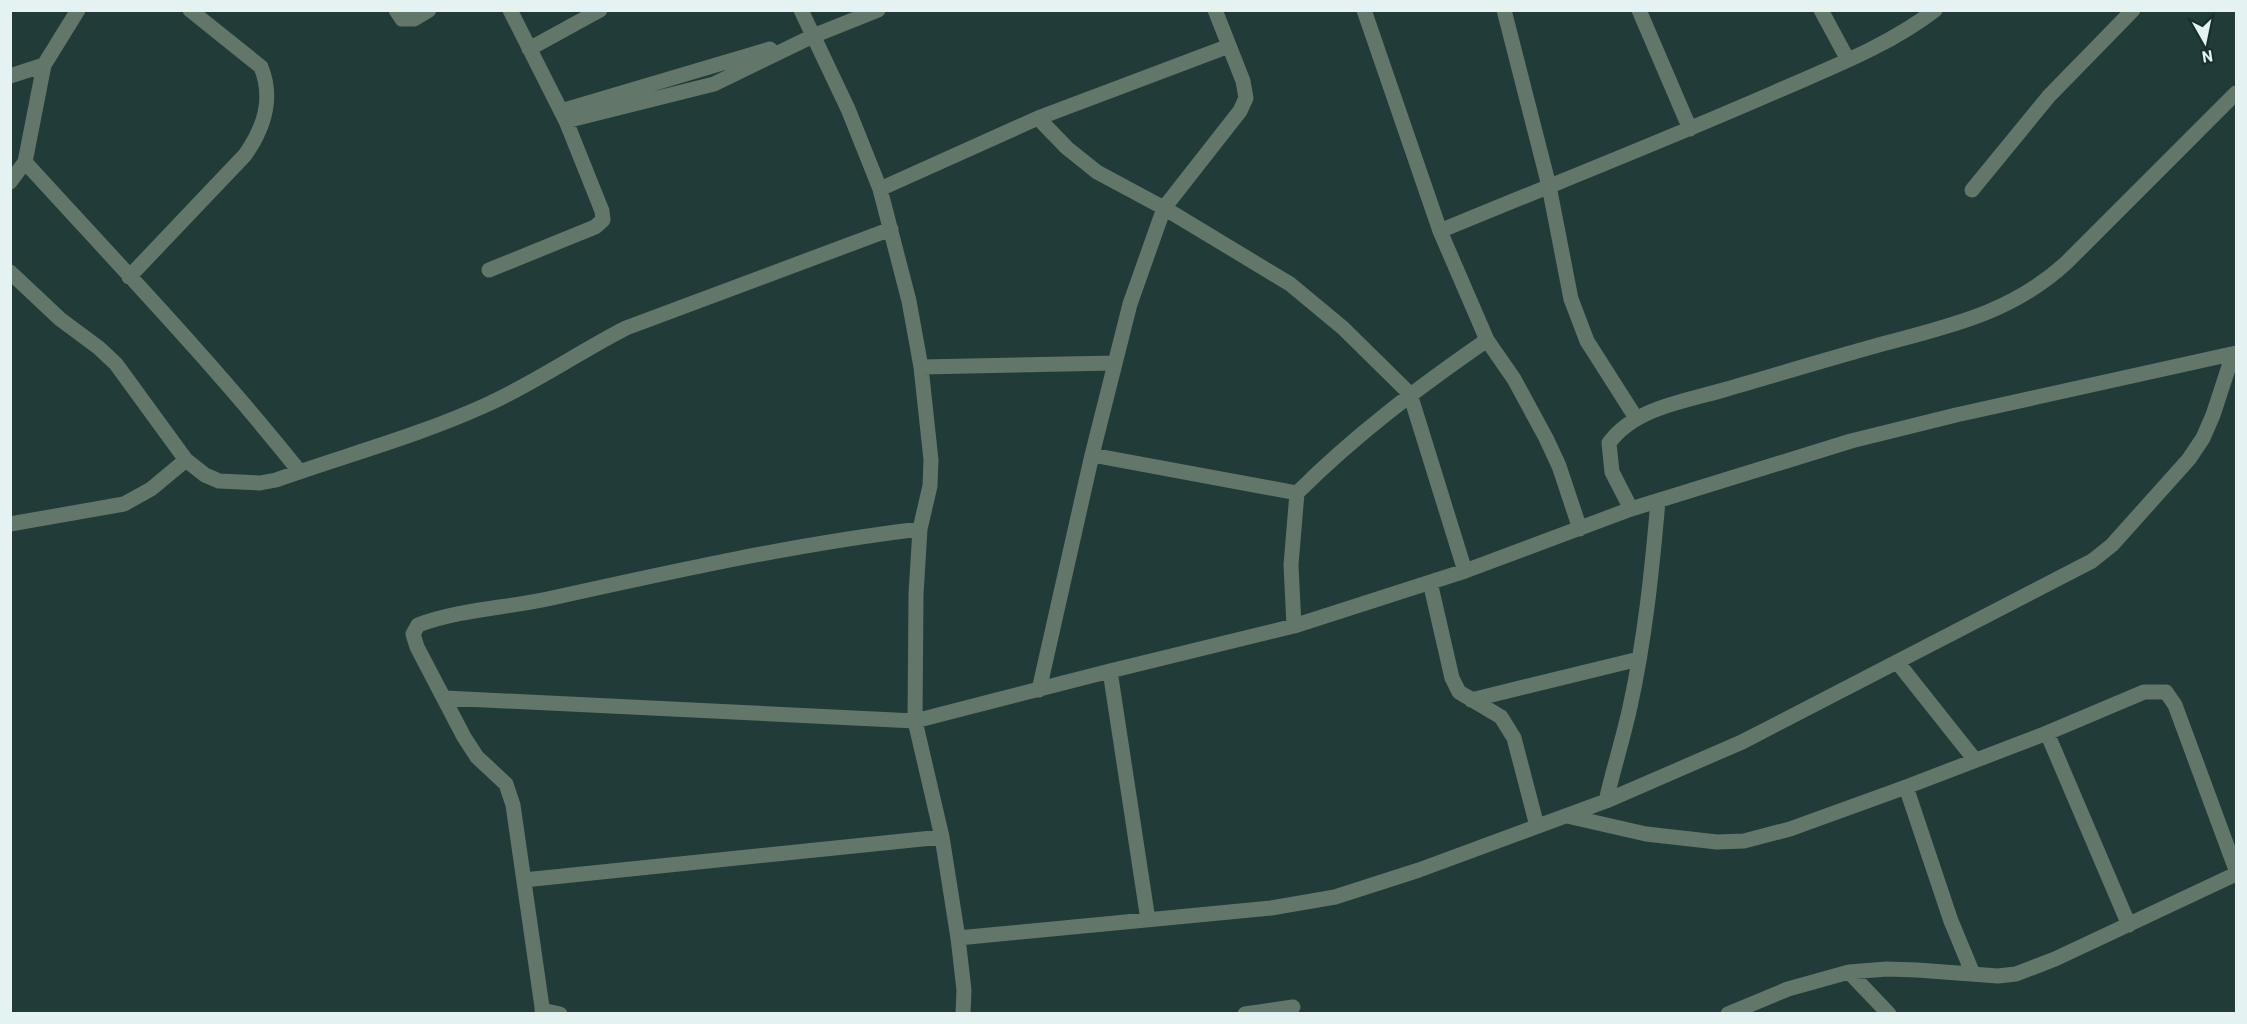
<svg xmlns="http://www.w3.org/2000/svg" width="2247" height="1024" font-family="Barlow,sans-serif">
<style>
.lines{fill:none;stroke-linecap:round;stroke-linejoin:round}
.minor{stroke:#627769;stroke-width:15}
</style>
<rect width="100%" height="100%" fill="#213b38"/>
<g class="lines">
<path class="minor" d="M396,10L402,19H414L429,10
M801,10L848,109L880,189L909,301L921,367L931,460L930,486L920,529L916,594L915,721L942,837L958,938L964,990L963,1014
M1364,10L1440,231L1487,340L1514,379L1546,438L1559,466L1580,529
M1504,10L1549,186L1571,299L1587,341L1636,418
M1639,10L1690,129
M1821,10L1848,60
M529,49L600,10
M10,76L44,65L78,10
M561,111L770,49
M1038,118L1067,148L1097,172L1164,208L1290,284L1343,328L1410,394L1465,571
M566,121L714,84L813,36L878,10
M25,162C118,264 214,364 300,472
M10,182L25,162L44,65
M880,189L1038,118L1229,46
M1972,190L2049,96L2133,10
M1440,231C1551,185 1663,141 1773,93C1827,69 1887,47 1935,10
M489,270L595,227L603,220L602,211L566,121L510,10
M10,272L60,319L99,348L116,364L186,460L205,475L219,481L260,483L276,480C346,455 418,436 486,405C535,383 579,352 626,328L891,229
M129,277L245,155C264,128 274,99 261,67L190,10
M921,367L1115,363
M1092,455L1297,493
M1631,509L1612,472L1609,443C1635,407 1687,401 1727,389C1769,377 1811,364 1854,352C1931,329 2004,320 2066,263L2236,93
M10,524L124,504L151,489L186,460
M1430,582L1452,678L1459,692L1501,717L1514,738L1537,826
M1294,626L1291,565L1297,493C1355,435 1419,387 1487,340
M1898,663L1975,760
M1110,671L1148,920
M1039,690L1092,455L1130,304L1164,208L1240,111L1246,98L1243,81L1215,10
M445,698L915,721L1110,671L1294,626L1465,571L1631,509L1851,441L1956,415L2236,353
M1471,700L1639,659
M2047,733L2129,925
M1906,787L1951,921L1973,974
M1606,801C1613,770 1623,739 1630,707C1645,639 1652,570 1658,501
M1567,816L1646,834L1717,842L1744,841L1790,829L1906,787L2047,733L2144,692H2166L2175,705L2236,870
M524,880L942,837
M958,938L1271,908L1335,897L1419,870L1606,801L1742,742L2092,561L2112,545L2189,459L2203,438L2213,415L2233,354
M1849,972L1889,1014
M542,1010L560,1014
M543,1014L513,805L506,784L477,757L464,737L417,647L413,634L418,625C461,609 508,608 552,598C674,571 796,544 920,529
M1245,1014L1293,1007
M1728,1014L1788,989L1849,972L1887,969L1917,970L1998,976L2016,974L2055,959L2236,874"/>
</g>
<rect width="2247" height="1024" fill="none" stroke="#e4f3f1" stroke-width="24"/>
<g transform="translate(2205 42) rotate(171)" stroke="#17302e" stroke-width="4.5" paint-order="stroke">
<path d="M0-4.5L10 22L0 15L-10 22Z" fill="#e4f3f1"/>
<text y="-9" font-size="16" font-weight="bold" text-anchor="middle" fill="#e4f3f1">N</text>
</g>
</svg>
